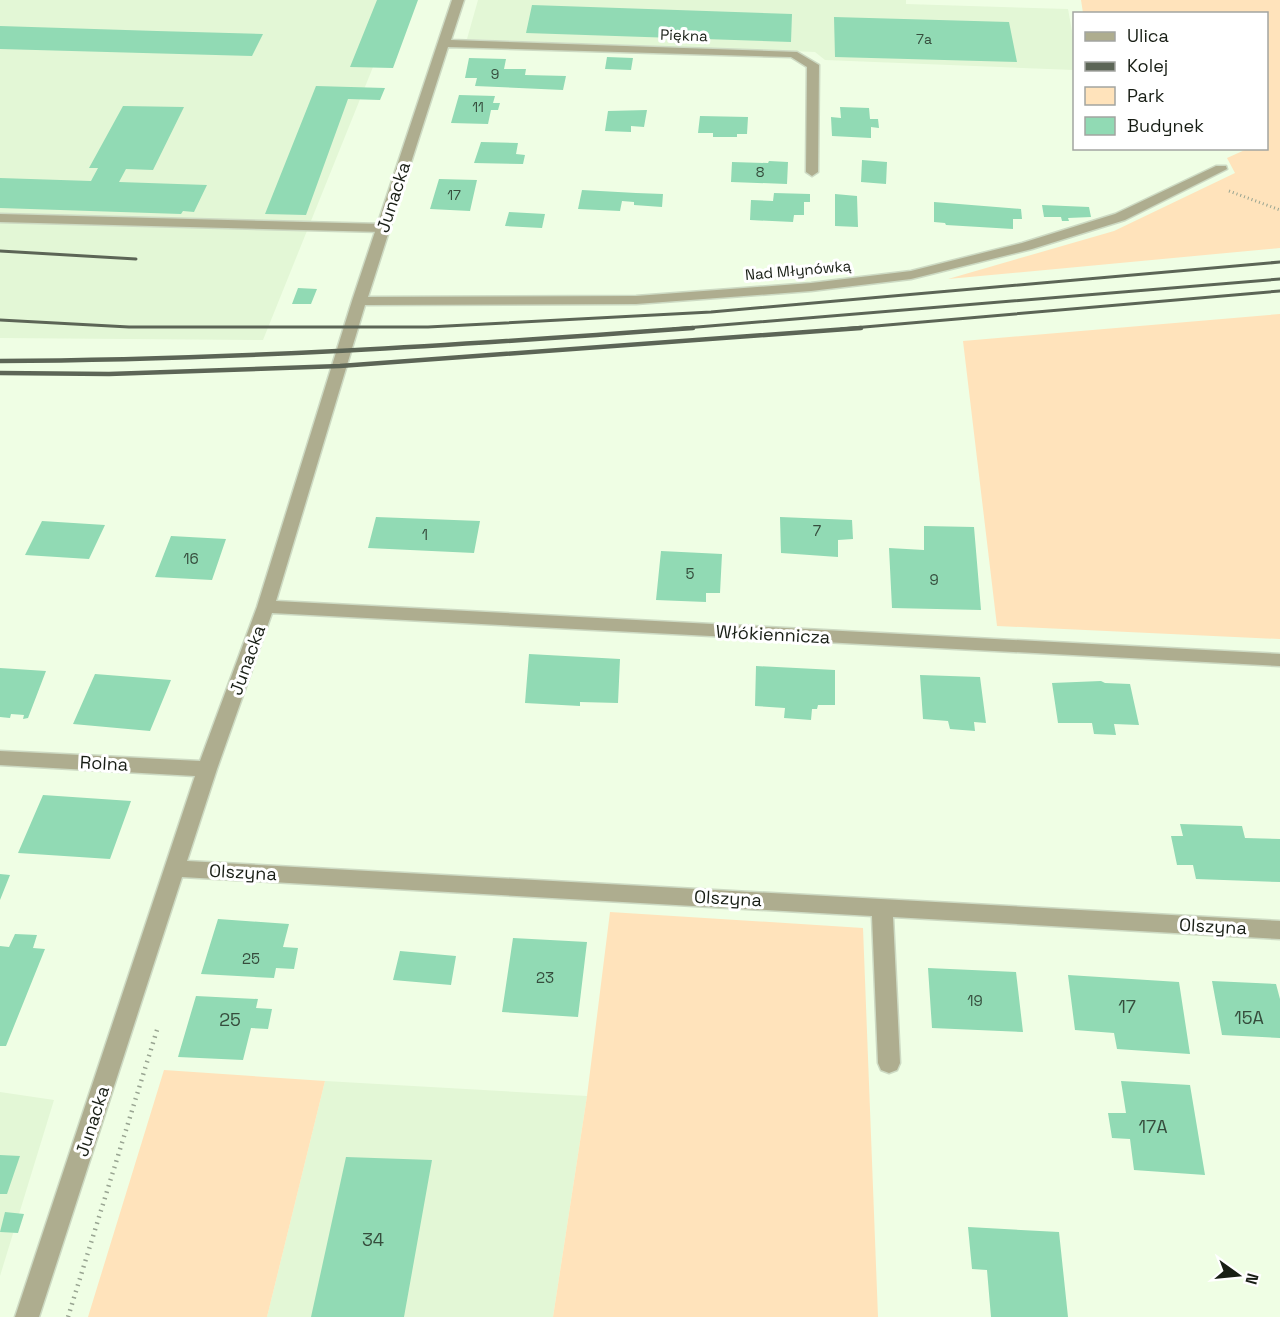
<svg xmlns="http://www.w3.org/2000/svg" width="1280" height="1317" font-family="'Space Grotesk',sans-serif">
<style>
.built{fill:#e3f7d6}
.green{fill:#ffe3bb}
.building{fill:#91dab4}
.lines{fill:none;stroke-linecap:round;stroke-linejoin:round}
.lane-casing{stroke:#cddac3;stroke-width:3}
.street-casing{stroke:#cddac3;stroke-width:3}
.path-far1{stroke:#98a491;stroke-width:3;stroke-dasharray:1 3;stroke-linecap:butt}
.path{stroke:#98a491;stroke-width:4.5;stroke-dasharray:1.5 5;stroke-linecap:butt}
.lane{fill:#aead8f;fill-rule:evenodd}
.street{fill:#aead8f;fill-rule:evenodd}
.rail-far1{stroke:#5c6556;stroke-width:3}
.rail{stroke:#5c6556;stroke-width:4.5}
.labels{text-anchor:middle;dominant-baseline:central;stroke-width:6;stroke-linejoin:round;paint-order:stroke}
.far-number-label{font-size:14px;fill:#364d3d}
.far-street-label{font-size:15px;fill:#181e15;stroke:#fff}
.number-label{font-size:15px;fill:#364d3d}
.street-label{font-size:18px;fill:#181e15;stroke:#fff}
.near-number-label{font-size:18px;fill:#364d3d}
</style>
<rect width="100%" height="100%" fill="#effee4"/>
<path class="built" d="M0,0H400L263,340L0,338Z
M478,0H906V4L1068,9L1074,42V70L825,60L815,52L467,39Z
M325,1081L587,1096L553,1317H267Z
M0,1092L54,1100L0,1276Z"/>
<path class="green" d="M1081,0H1280V248L948,279L1114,231L1235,173L1227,158L1247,149L1266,148V14L1083,13Z
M1280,314V639L997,626L963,341Z
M610,912L863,928L878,1317H553L587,1096Z
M164,1070L325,1081L267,1317H88Z"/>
<path class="building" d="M377,0H418L393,68L350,67Z
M532,5L792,14L791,42L526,33Z
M834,17L1009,22L1017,62L835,57Z
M0,26L157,31L263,34L252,56L143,53L0,49Z
M607,57L633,58L631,70L605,69Z
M469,58L506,59L504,69H526L525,75L566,76L563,90L475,86L477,78H465Z
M316,86L385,88L380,100L348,99L306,215L265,214Z
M459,95L495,96L493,103H500L498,110H491L488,124L451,123Z
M123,106L184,107L153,170L126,169L119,182L207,185L194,212L183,211L181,214L0,208V178L91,181L98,168H89Z
M840,107L869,108L870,119H878L879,128L871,127V138L832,136L831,117L841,118Z
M647,110L644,127L631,126V132L605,131L608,111Z
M700,116L748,117L747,134H737V137H713V133H698Z
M481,142L518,143L516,154L525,155L523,164L474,163Z
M862,160L887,162L886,184L861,182Z
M769,161L788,162L787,184L731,182L732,162L768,163Z
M439,179L477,180L470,211L430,209Z
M582,190L636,193L663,194L662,207L634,205V202L622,201L620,211L578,209Z
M774,193L810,194V202H804V215H794L793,222L750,220L751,200L773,201Z
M835,194L857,196L858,227L835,226Z
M934,202L1021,209L1022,219H1013V229L946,225L945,223L934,222Z
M1042,205L1089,207L1091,217L1068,218L1069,221H1062L1061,217H1044Z
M509,212L545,214L542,228L505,226Z
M298,288L317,289L311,304H292Z
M376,517L480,521L474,553L368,548Z
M780,517L852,520L853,539L838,540V557L781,553Z
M42,521L105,525L89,559L25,555Z
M924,526L974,527L981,610L892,608L889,548L924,550Z
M171,536L226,539L212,580L155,577Z
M661,551L722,554L720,593H706V602L656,600Z
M529,654L620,659L618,703L580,702V706L525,703Z
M756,666L835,670V705H818L817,709H812L811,720L784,718L785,708L755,706Z
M0,668L46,671L28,718L23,719L24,715L11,714L10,718L0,717Z
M95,674L171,680L150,731L73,724Z
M920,675L980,677L986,723L974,722L975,731L950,729L948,721L923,719Z
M1101,681L1105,683L1130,684L1139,725L1114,724L1116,735L1094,734L1092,723H1058L1052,683Z
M43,795L131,801L110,859L18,853Z
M1180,824L1242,826L1245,838L1280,839V882L1196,879L1193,865H1177L1171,836H1183Z
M0,874L10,875L0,900Z
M218,919L289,924L283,947L298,948L294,969L276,968L274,978L201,974Z
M15,934L37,935L33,948L45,949L6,1046H0V946L9,947Z
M513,938L587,942L578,1017L502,1012Z
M400,951L456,956L451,985L393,980Z
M928,968L1016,972L1023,1032L932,1028Z
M1068,975L1179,982L1190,1054L1117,1049L1114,1033L1075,1030Z
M1212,981L1276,984L1280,999V1038L1222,1035Z
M196,996L258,999L256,1008L272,1009L268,1029L251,1028L243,1060L178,1057Z
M1121,1081L1190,1085L1205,1175L1134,1170L1130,1139L1112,1138L1108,1113H1126Z
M0,1155L20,1156L7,1194H0Z
M346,1157L432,1160L404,1317H311Z
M5,1212L24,1214L18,1233L0,1232Z
M968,1227L1059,1232L1068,1317H991L987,1270L972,1269Z"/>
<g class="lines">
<defs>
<path id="lane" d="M0,214L383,224L390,228L383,232L0,222Z"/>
<path id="street" d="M452,0H464L451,40L797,52L819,65L818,172L812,176L806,172L807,67L791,57L448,47L368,297L636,296L811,283L911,271L1022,243L1115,214L1216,166H1226L1227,169L1125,220L1032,249L911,279L811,291L636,304L365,305L276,601L1280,654V666L272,613L217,769L187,861L1280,921V939L893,917L900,1063L897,1070L889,1073L881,1070L878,1063L872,916L182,877L39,1317H15L195,776L0,765V751L200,761L257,607L352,301Z"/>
</defs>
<use href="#lane" class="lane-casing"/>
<use href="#street" class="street-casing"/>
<path class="path-far1" d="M1229,191L1280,210"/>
<path class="path" d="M68,1317L157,1030"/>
<use href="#lane" class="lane"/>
<use href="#street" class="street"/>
<path class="rail-far1" d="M0,251L136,259
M0,320L129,327H428L711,312L1280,262
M673,329L1280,279
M841,329L1280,291"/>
<path class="rail" d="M0,361C232,360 463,345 693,328
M0,373L109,374L340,366L861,328"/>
</g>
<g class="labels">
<g class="far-number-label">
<text x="924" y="39">7a</text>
<text x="495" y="74">9</text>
<text x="478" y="107">11</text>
<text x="760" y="172">8</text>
<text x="454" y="195">17</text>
</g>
<g class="far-street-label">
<text transform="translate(684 35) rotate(2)">Piękna</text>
<text transform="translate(798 270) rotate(-5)">Nad Młynówką</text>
</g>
<g class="number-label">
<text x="817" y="530">7</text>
<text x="425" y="534">1</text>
<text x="191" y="558">16</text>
<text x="690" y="573">5</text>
<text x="934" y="579">9</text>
<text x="251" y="958">25</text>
<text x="545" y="977">23</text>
<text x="975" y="1000">19</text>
</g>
<g class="street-label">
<text transform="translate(393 197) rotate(-72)">Junacka</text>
<text transform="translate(773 634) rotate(3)">Włókiennicza</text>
<text transform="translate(247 660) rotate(-70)">Junacka</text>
<text transform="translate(104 763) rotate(3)">Rolna</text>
<text transform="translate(243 872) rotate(3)">Olszyna</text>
<text transform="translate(728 898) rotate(3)">Olszyna</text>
<text transform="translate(1213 926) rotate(3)">Olszyna</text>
<text transform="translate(92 1121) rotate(-72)">Junacka</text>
</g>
<g class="near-number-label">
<text x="1127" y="1006">17</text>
<text x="1249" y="1017">15A</text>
<text x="230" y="1019">25</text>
<text x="1153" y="1126">17A</text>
<text x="373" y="1239">34</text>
</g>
</g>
<rect x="1073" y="12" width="195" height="138" fill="#ffffff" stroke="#a3a5a1" stroke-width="1.5"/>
<rect x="1085" y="32" width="30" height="9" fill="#aead8f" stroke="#a3a5a1" stroke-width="1.5"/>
<text x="1127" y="42" font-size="18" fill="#181e15">Ulica</text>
<rect x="1085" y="62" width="30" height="9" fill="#5c6556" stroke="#a3a5a1" stroke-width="1.5"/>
<text x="1127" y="72" font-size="18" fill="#181e15">Kolej</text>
<rect x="1085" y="87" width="30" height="18" fill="#ffe3bb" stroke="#a3a5a1" stroke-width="1.5"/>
<text x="1127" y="102" font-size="18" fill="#181e15">Park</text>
<rect x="1085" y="117" width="30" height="18" fill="#91dab4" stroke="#a3a5a1" stroke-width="1.5"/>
<text x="1127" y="132" font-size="18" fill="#181e15">Budynek</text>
<g transform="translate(1238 1275) rotate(105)" stroke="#ffffff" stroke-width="4.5" paint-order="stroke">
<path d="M0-4.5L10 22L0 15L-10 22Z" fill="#181e15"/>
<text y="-9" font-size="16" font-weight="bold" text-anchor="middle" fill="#181e15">N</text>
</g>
</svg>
